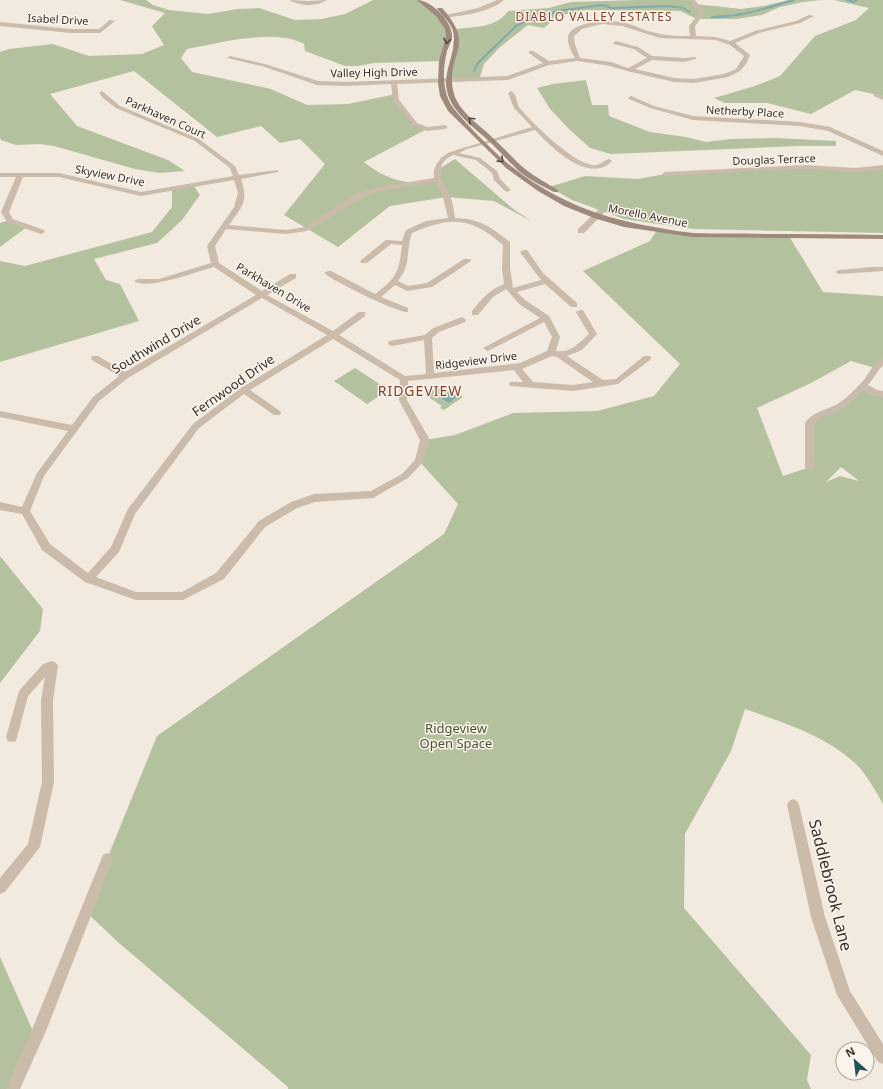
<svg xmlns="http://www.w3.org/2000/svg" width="883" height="1089" font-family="'Noto Sans',sans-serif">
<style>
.green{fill:#b4c19f;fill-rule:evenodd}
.water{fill:#7faaae}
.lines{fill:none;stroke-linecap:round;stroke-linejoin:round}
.stream{stroke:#7faaae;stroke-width:2}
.street{fill:#cabbab;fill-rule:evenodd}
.secondary{fill:#9e8a7c;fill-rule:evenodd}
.oneway{stroke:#52463e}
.labels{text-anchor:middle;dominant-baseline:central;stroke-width:3;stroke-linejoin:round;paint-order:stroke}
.far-street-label{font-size:11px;fill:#382f2a;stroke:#faf4ec}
.far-neighbourhood-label{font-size:12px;letter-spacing:1px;fill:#854026;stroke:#faf4ec}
.street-label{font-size:13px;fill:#382f2a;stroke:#faf4ec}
.park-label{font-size:13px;fill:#46562e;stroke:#faf4ec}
.neighbourhood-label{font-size:14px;letter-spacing:1px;fill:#854026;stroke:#faf4ec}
.near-street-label{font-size:16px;fill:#382f2a;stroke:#faf4ec}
</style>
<rect width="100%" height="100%" fill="#f2eadf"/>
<path class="green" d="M120,0H146L153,5L169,10L208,14L238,9L259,8L295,20L322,19L345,14L373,0H420L435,11L449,35L442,61L374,63L358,66H345L305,51L304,44C273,28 221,43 187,49L181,58L192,72L271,89L307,105L348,104L396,94V100L415,124L427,129L364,162C378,174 395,181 413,183C420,184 430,181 438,180L439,169L455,159L512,208L531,221L494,201L447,197L390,206L338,247L284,215L325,164L300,139L280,143L261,126L217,137L134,71L50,94L77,126L168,160L185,171L159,173L135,169L54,146L40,144L16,145L1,140L0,137V52L9,49L53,44L89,56L142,54L164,45L152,26L165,13Z
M637,0H692L695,4L741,9L764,6L788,0H821L803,2L780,7L762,15L736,19H697L680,11L585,10L558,16L544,28L528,25L499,48L484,64L479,80H450L455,29C473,27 497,28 508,11L549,8L571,2Z
M834,0H883V96L855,90L811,114L767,103H725L714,98L755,86L780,76L815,36L856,20L869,8Z
M586,80L592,105H608L609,116L650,132L686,137L706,142L730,139L775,138L836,141V146H797L611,154L590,148L569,129L550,109L537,88L553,84Z
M807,167L845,170L883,167V233L694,229L624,219L572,200L549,187L585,176L638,179L665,174Z
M193,185L200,195L182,220L157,243L94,259L106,280L120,284L139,321L0,362V261L25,266L152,232L172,207V189Z
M10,220L27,227L0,247V223Z
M657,230L692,235L789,236L823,292L883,296V362L875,368L851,361L811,383L757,408L783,476L810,467L809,423L843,405L862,386L883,394V804C877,793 866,774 857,765C827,736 784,723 745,709L731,751L685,834L684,908L811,1055L807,1080L811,1089H288V1087L119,943L87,913L107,859L157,736L444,534L458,504L419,461L425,440L455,435L513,413L597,411L654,396L680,364L583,271L650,241ZM841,467L859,481L840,476L826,482Z
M355,368L384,387V393L367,404L334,381Z
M444,385L450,388L455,385L462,390L457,393L463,397L444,410L440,408L442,406L427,396L433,392L431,391Z
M0,556L43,609L40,631L0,683Z
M0,957L36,1038L13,1089H0Z"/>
<path class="water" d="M443,388L457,397L449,403L435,394Z"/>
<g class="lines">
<path class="stream" d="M847,0L854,2L857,0
M712,17C741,17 767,8 794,0
M474,71L478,63L516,26L528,20H539L557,11L602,5L612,8L669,6L683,8L690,12"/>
<path class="street" d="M289,0L308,1L327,0C317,7 299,6 289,0Z
M497,0H504C488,14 460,15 440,19L437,17L478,8Z
M689,0H695L705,13L695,26L696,36L716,37L730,41L755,31L796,21L809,15L814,16L800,23L759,33L735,43L750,55L746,64L740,71L728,77L694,83L674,82L627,71L610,66L578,61L549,65L508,80L397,84L399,100L417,123L428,127L445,125L448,127L445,129L427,131L413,125L393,100L391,84L346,86L317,85L262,66L227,58L230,56L265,64L318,81L346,82L507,76L543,63L529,53V51H533L549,61L575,58C572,52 567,44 568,37C571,21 608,20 621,22C633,24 644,31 656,33C667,36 679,36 690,36L689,26L699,13ZM602,24L622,26L660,38L716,40L730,45L744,56L736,69L724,74L694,79L674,78L635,69L652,60L684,62L696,59V57L684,58L652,56L638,47L616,41L613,43L614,44L634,49L647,58L628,68L611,62L580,58L575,44L574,36L582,29Z
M110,20L115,21L100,33H71L0,26V22L71,29H99Z
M511,91C517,94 516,102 519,107C532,123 572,162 592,165C599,166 603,161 609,159L612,161C589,185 551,147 535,130L467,149L459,153L480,158L497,171L500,179L511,190L507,192L505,191L494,180L492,173L476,160L453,155C431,165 444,183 450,196C453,203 454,211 455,218C480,219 491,227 510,242V268L513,288L541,280L520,252L524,250H527L543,273L577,303V307H571L545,284L517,292L525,300L549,316L560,337L556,351C571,353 579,343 589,334L576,312L580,310H583L597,334L582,350L567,356L603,380L616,379L644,356H650L651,358L650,360L618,384L573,391L510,386L509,384L510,382H523L514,370L408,381L407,400L430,440L424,461L408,478L373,498L315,502L297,508L265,527L224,579L183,600H136L85,582L42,550L22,514L0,510V502L22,507L37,473L68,431L0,417V411L72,425L93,397L119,376L92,360L91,358L92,356H98L125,372L256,295L214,267C199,271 146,291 134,281L138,279H159L211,263L207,246L234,207L238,193L234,180L141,196L59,177H23L9,212L13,219L44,230L45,232L41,234L7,222L1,212L16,177H0V173H59L141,192L233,176L230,168L195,141L116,108L104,99L99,93L102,91L120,106L199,139L235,166L239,175L278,170V172L241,179C249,202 242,206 229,225L286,230L305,227L358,193L379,187L434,178C432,167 440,157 450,152L532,127L514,108L508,93ZM436,182L443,197L448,218L426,221L406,230L402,241L386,240L360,261L361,263H367L391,244L402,245C399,272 397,278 375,294L331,271H328L324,273C331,280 400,314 408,312V308L381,297L395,285L407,291L432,287L471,261L470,259H464L427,283L408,286L398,281C412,264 405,252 412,233C450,216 471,217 503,245L502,268L504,284C490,289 481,300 472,311V315H478L493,297L506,289L519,304L540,318L483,348L487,351L490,350L544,322L552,337L547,351L520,363L434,373L432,338L439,332L465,322L466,320L462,317L433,328L425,335L389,341L388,343L389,345L392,346L424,340L426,374L405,376L339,335L365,316V312H359L333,331L267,295L296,278V274H290L262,291L219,263L215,246L226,229L286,234L307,231L364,197L380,191ZM262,298L327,335L241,388L193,424L128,509L111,547L88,573L50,544L30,511L44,476L99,401L128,378ZM333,339L400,380L399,400L420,440L415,460L402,474L371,491L314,494L291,502L259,521L216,573L182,592H136L96,577L119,552L135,514L199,428L244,394L274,415H280L281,413L280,411L250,390ZM552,356L557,357L593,382L573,385L533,382L522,369Z
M876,93L883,96V100L874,96L873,95Z
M631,96L654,106L693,116L800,122L830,127L883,151V156L828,131L800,126L693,120L650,108L629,99L628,98Z
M806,165L855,168L883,165V169L855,173L816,169H788L665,176L662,174L665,172Z
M598,210H604L605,212L584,233H578V229Z
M872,267H883V271L839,274L835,272L839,270Z
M883,359V366C876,371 874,379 868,385L877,390L883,391V397L872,395L863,390L846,407L823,417L814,424L815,467L810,470L807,469L805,467V423C813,411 828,410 839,403C847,398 861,384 866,377C872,369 873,362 883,359Z
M52,661L56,663L58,666L53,700L54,782L40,847L5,892L0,894V878L28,844L42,782L41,700L45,677L28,696L16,741L12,742L8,741L6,737L19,691L43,664Z
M793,799L797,801L799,805L825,917L850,991L883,1044V1064L878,1062L837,995L811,917L787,805L789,801Z
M107,853L111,855L113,859L46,1031L20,1089H6L33,1027L103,855Z"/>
<path class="secondary" d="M417,0C431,0 453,22 452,37C451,42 449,46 447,51C443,68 442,85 449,101C455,114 498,156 511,166C556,202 604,219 660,228C671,230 682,232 693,233C717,234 741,233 765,234C804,234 844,234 883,235V239L692,237L624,227L594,218L564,206L538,191L506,168L448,111L440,96L438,83L439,61L446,37L445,29L436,16Z
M438,8H442C477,47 446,52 453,90C457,112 482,126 496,141C506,150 514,160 525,169C535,177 547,183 558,190V192H554C542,186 530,180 520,172C510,163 501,153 492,144C477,129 452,114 447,91C442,71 458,51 453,31C450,22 443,16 437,9Z"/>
</g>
<defs><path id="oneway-chevron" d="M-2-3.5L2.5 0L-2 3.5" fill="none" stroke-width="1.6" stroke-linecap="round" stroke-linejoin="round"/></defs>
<g class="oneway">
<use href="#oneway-chevron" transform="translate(447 41) rotate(101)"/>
<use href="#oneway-chevron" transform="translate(471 120) rotate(-137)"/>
<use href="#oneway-chevron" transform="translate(501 160) rotate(44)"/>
</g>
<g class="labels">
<g class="far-street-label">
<text transform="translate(58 19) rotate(3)">Isabel Drive</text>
<text transform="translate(374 72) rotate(-1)">Valley High Drive</text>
<text transform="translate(745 111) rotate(3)">Netherby Place</text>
<text transform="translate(166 117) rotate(24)">Parkhaven Court</text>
<text transform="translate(774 159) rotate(-2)">Douglas Terrace</text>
<text transform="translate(110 175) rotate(11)">Skyview Drive</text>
<text transform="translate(648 215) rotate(11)">Morello Avenue</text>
<text transform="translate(274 287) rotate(31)">Parkhaven Drive</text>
<text transform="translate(476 360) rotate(-7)">Ridgeview Drive</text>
</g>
<g class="far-neighbourhood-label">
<text x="594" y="16">DIABLO VALLEY ESTATES</text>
</g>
<g class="street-label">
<text transform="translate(156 344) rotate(-31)">Southwind Drive</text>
<text transform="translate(233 385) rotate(-35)">Fernwood Drive</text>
</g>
<g class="park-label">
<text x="456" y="728">Ridgeview<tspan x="456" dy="15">Open Space</tspan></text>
</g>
<g class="neighbourhood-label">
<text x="420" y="390">RIDGEVIEW</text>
</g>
<g class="near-street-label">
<text transform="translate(831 885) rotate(76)">Saddlebrook Lane</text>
</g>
</g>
<g transform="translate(855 1061) rotate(332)"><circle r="19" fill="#faf4ec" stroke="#aca59e"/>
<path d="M0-3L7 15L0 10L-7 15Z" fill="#215259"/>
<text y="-6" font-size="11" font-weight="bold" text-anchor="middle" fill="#382f2a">N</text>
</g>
</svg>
